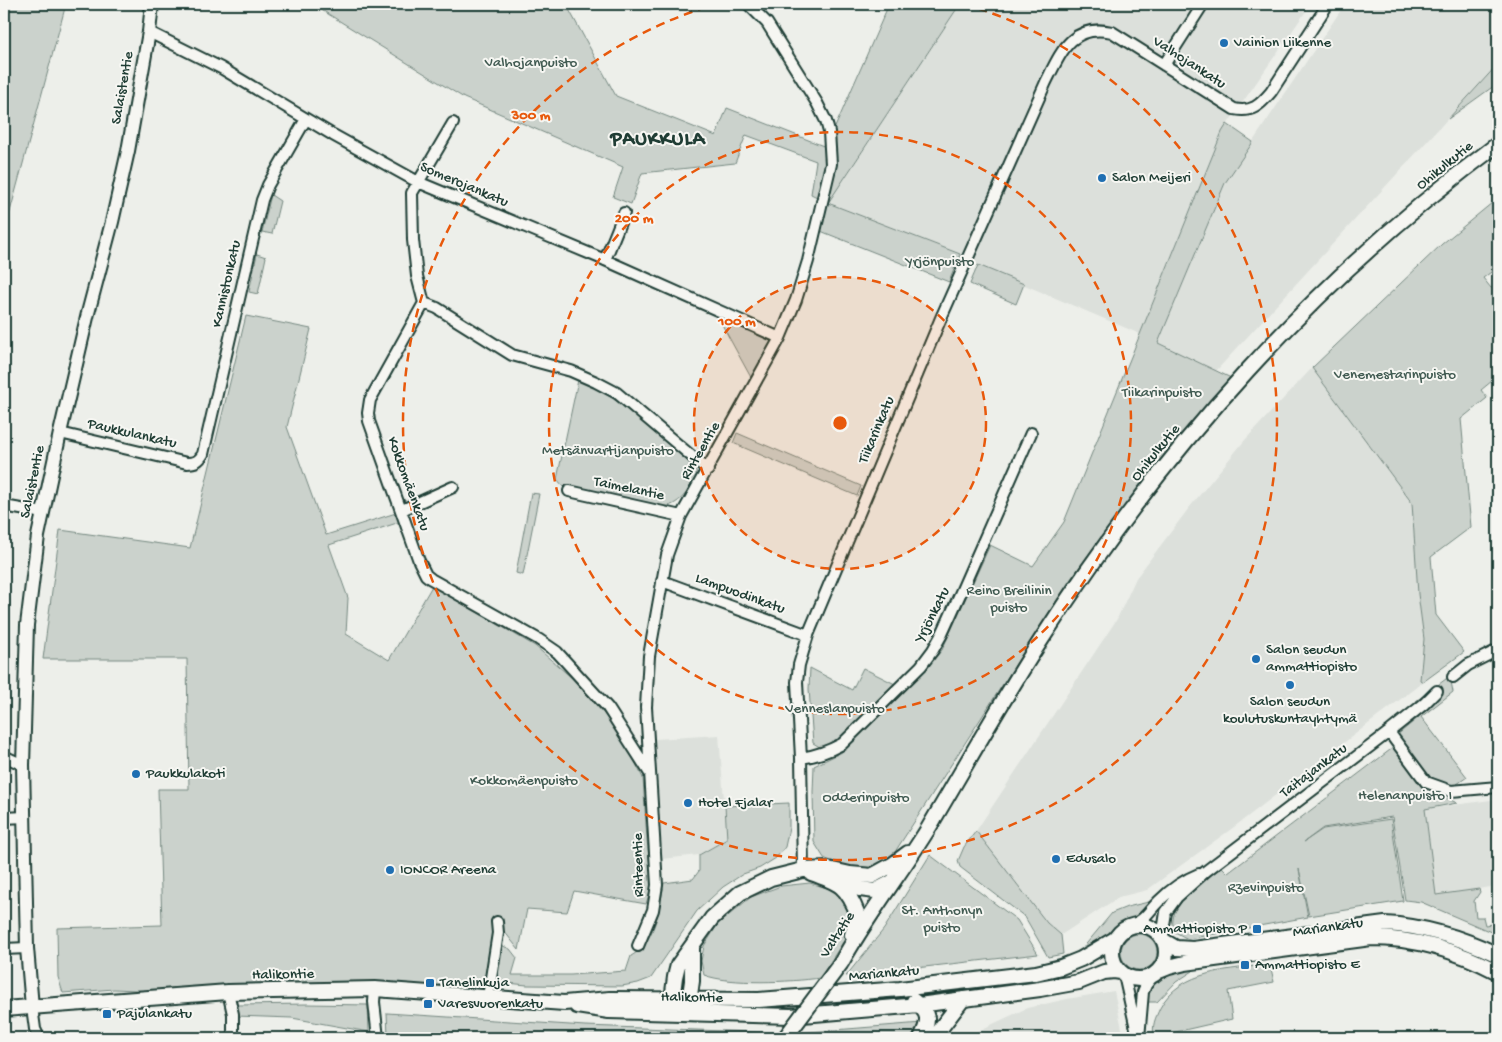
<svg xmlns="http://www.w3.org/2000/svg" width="1502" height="1042" font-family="'Gochi Hand',sans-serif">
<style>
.built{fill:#dce0db}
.green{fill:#cbd2cc;stroke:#758880}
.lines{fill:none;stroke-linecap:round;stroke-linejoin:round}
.minor-casing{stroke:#1f3d34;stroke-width:14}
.tertiary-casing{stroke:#1f3d34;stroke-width:16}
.secondary-casing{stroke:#1f3d34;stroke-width:18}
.minor{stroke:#f6f6f2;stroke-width:10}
.tertiary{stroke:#f6f6f2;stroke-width:12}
.secondary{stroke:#f6f6f2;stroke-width:14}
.secondary-bridge-casing{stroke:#1f3d34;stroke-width:18;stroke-linecap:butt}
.secondary-bridge{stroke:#f6f6f2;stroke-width:14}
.ring{fill:none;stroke:#e8590c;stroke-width:2.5;stroke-dasharray:9 6}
.poi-dot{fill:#1f6fb2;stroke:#f6f6f2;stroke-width:2}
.labels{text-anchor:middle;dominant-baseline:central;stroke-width:4;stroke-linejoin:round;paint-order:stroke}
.poi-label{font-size:15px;fill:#1f3d34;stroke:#f6f6f2;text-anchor:start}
.park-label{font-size:15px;fill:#415b52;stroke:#f6f6f2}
.street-label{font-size:15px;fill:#1f3d34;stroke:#f6f6f2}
.district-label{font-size:20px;font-weight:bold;letter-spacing:1px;fill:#1f3d34;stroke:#f6f6f2}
.centre{fill:#e8590c;stroke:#f6f6f2;stroke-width:2.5}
.ring-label{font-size:15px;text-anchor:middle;font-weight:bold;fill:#e8590c;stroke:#f6f6f2;stroke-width:4;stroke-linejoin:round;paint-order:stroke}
</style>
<rect width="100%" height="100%" fill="#edefea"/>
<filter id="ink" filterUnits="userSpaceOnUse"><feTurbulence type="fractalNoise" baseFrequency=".02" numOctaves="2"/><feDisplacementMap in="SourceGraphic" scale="10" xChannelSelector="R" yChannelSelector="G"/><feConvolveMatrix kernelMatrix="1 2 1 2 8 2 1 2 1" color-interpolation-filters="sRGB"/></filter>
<g filter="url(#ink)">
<path class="built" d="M960,4H1311L1222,132L1140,334L978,265L960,254L828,203Z
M1345,4H1498V64L1216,371L1158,343L1225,183Z
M1312,368L1412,503L1418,594L1424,639L1420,679L1423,682L1234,827L1147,890L1119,897L1061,935L1047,923L976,831L1117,619L1136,578L1189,508L1245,440Z
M719,735L727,839L699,855L662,859L655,739Z
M1498,799V886L1436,895L1425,809Z
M1114,991L1124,1038H963L1027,1008L1067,999Z"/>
<path class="green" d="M4,4H66L4,234Z
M312,4H566L616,96L716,136L727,108L826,147L828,163L821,199L811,194L816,161L746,135L735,163L642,173L631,204L613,197L623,167L464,98Z
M889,4H960L828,203L960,254L949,282L818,230L828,203L836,153L833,132Z
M1498,64V83L1448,119Z
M1227,124L1253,142L1225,183L1158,343L1231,378L1170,449L1108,528L1070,580L891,858L871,870L844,867L824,858L814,842L813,792L814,766L842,752L915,681L942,650L990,545L1033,566L1064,522L1222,132Z
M271,195L280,201L272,234L262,232Z
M1498,198V267L1483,278L1491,288H1493L1498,297V376L1481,390L1487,398L1461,419L1471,527L1431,557L1436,615L1464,652L1423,682L1420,680L1424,639L1418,594L1412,503L1312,368L1442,244Z
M257,254L266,257L258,294L249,292Z
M978,265L1024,284L1016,304L970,284Z
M714,310L774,338L754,383Z
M246,316L311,329L287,427L326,535L396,513L400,522L329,545L348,598L346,634L389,660L432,586L535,646L573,679L604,714L625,742L643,778L647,840L652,884L646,904L574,891L567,912L527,909L519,950L504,931L493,930L487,979L481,989L402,985L156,991L114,989L63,993L58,977L57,928L162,925L158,789H189L187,659H43L60,530L190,548Z
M578,380C623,398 658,436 694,467L698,475C691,489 678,507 662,507L562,485L557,479Z
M737,433L861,486L857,496L733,443Z
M531,493L539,494L523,575L516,573Z
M810,668L852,690L863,668L897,685L834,744L823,749L813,743L809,689Z
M1450,676L1453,692L1421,717L1467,777L1450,789L1428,780L1396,736L1419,717L1416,701Z
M1394,747L1431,791L1457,803L1425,809L1436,895L1479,889L1480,892L1474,901L1476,917H1483L1485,925L1498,923V935L1421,902L1405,900L1392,817L1323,828L1304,842L1323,829L1391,819L1403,901L1309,916L1299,869L1308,917L1188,939L1175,932C1174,928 1172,924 1173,920C1174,900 1208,878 1222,867L1228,873Z
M789,803V828L785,847L776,858L760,868L743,874L723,887L697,911L651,978L638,983L622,986L527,985L498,982L496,974L499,948L503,946L510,949L517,958L512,975H571L626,971L631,956C655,943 660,907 664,883L693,879L699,871V855L727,839L725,806Z
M976,831L1047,923L1061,935L1063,954L1048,957L1025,917L960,867L958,861L964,847Z
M930,855L1017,920L1038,954L846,976L884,929Z
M810,883L834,890L850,908L854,925L820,978C791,982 730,985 704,975L701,961L704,946L718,924L751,897L781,886Z
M1153,901L1141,918L1123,926L1106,940L1083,952L1082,949L1112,913L1127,907Z
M1121 952a18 18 0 1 1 36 0a18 18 0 1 1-36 0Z
M1270,964L1274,982L1228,991L1232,1019L1154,1037C1152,1025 1155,1019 1160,1008C1180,969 1232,970 1270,964Z
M1194,967L1193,971L1176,982L1157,1002H1146C1149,971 1169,973 1194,967Z
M307,1004L368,1005L369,1032L292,1018L236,1016L238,1005Z
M387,1013L585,1026L781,1033L776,1038H407L388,1035Z
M922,1023L915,1038H793L797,1033Z"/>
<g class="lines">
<defs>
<path id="minor" d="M149,32L221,68L333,135L418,182L605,260L780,338
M1164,65L1203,4
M453,123L412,193L413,240L417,276L424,303L370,400L368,413L369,421L419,561L426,575L431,579L538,639L557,652L608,708L649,772
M605,260L624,213
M424,303L437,308L512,355L571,371L596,382L617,393L708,470
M60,433L187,463C195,463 199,461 203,454L262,200L268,185L306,119
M569,491L681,516
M4,506L43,513
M402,510L453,487
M662,581L808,635
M1453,677L1468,665L1498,650
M1389,732L1426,782L1451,791L1498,787
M4,756L23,765
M801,758C816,756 829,751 842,744L921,666L933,650L942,634L961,592L1031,433
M4,818L25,817
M803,870L801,758L797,682L799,665L808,635L941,318L1046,82C1061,52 1072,23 1112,32L1234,109C1252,113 1260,105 1271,92L1328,4
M1129,927C1147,918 1146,914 1159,901C1170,890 1184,880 1199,874
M1162,938L1166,912L1177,897L1206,871L1389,732L1424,704L1437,691
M638,946L653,910L657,885L646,707L649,656L667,555L681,516L780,338L796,300L808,261L831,164L829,132L826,121L817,103L767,23L748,4
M4,949L27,948
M1124,975L1137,1033
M375,989L374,1002L378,1038
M228,992L233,1014V1038
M488,997L498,933L497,922
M32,1007L35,1029L39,1038
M1139,1038L1143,992L1146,985L1153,976"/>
<path id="tertiary" d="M32,1007L27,948L23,765L27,625L38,536L60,433L88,313L112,222L128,151L149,32L152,4"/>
<path id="secondary" d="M811,873C840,883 847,886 858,915L852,935
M839,882L860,889L875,891L892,882
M1112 952a27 27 0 1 1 54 0a27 27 0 1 1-54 0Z
M1164,941L1176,948L1193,949L1385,924C1426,926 1462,938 1498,955
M841,963C867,916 900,874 928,829C966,765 1002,700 1043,637C1164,448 1317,278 1498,144
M1159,971L1169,967L1185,963L1371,938C1416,938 1458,951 1498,972
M914,1001C930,1013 930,1020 921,1038
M577,1006L609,1011L791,1016L919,1005L1040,989L1079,982L1104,972L1114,971L1121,972
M671,1008L675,977L678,965L712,918L740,893L771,878L803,870L828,869L850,874L872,876L892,865L908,853
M4,1009L228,992L375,989L564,1003L610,999L759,1000L900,989L1036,973L1061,967L1081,959L1115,939
M688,1009L692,981V946
M933,1038L963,999"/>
</defs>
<use href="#minor" class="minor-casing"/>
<use href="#tertiary" class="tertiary-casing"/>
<use href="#secondary" class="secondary-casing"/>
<use href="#minor" class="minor"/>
<use href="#tertiary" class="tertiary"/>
<use href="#secondary" class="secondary"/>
<defs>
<path id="secondary-bridge" d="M785,1038L841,963"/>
</defs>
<use href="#secondary-bridge" class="secondary-bridge-casing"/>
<use href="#secondary-bridge" class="secondary-bridge"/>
</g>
</g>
<circle cx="840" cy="423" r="146" fill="#e8590c" fill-opacity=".12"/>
<g class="ring">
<circle cx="840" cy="423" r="146"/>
<circle cx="840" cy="423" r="291"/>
<path d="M964 4A437 437 0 1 1 716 4"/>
</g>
<g class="poi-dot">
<circle cx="1224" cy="43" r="5"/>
<circle cx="1102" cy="178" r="5"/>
<circle cx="1256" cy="659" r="5"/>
<circle cx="1290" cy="685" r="5"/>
<circle cx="136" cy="774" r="5"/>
<circle cx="688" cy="803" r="5"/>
<circle cx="1056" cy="859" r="5"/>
<circle cx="390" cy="870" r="5"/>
<rect x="1252" y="924" width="10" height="10" rx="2.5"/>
<rect x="1240" y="960" width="10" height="10" rx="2.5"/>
<rect x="425" y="978" width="10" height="10" rx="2.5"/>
<rect x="423" y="999" width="10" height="10" rx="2.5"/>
<rect x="102" y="1009" width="10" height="10" rx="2.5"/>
</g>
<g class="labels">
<g class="poi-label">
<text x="1234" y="43">Vainion Liikenne</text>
<text x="1112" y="178">Salon Meijeri</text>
<text x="1266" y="650">Salon seudun<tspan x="1266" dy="17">ammattiopisto</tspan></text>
<text x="1290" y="702" text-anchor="middle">Salon seudun<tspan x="1290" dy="17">koulutuskuntayhtymä</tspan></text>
<text x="146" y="774">Paukkulakoti</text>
<text x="698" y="803">Hotel Fjalar</text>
<text x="1066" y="859">Edusalo</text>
<text x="400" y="870">IONCOR Areena</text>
<text x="1247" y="929" text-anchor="end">Ammattiopisto P</text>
<text x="1255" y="965">Ammattiopisto E</text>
<text x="440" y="983">Tanelinkuja</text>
<text x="438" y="1004">Varesvuorenkatu</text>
<text x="117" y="1014">Pajulankatu</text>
</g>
<g class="park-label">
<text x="531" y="63">Valhojanpuisto</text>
<text x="940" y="262">Yrjönpuisto</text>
<text x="1395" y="375">Venemestarinpuisto</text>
<text x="1162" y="393">Tiikarinpuisto</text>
<text x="608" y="451">Metsänvartijanpuisto</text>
<text x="1009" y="591">Reino Breilinin<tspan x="1009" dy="17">puisto</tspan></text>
<text x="835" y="709">Venneslanpuisto</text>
<text x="524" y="781">Kokkomäenpuisto</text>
<text x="1405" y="796">Helenanpuisto I</text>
<text x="866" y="798">Odderinpuisto</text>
<text x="1266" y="888">Rzevinpuisto</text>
<text x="942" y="911">St. Anthonyn<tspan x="942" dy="17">puisto</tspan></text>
</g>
<g class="street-label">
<text transform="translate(1189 63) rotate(33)">Valhojankatu</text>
<text transform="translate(123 88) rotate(-80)">Salaistentie</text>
<text transform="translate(1445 166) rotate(-39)">Ohikulkutie</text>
<text transform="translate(464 185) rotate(23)">Somerojankatu</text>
<text transform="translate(227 284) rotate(-77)">Kannistonkatu</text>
<text transform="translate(877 430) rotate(-67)">Tiikarinkatu</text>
<text transform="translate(132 434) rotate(13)">Paukkulankatu</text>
<text transform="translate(701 451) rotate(-60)">Rinteentie</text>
<text transform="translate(1156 453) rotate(-51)">Ohikulkutie</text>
<text transform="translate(33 482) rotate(-78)">Salaistentie</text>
<text transform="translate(408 484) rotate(70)">Kokkomäenkatu</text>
<text transform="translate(629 489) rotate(12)">Taimelantie</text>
<text transform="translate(740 594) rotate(20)">Lampuodinkatu</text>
<text transform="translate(933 615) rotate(-63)">Yrjönkatu</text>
<text transform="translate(1314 771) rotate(-37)">Taitajankatu</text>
<text transform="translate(639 865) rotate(-91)">Rinteentie</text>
<text transform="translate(1328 928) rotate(-8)">Mariankatu</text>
<text transform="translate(838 935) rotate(-57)">Valtatie</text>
<text transform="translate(884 974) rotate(-5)">Mariankatu</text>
<text transform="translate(283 975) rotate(-1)">Halikontie</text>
<text transform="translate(692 998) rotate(1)">Halikontie</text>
</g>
<g class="district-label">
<text x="658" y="140">PAUKKULA</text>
</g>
</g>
<circle cx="840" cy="423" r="8" class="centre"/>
<g class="ring-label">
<text x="531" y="119">300 m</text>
<text x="634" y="222">200 m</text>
<text x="737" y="325">100 m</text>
</g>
<rect width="1502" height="1042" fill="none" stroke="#f6f6f2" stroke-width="20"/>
<rect x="10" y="10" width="1482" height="1022" fill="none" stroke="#1f3d34" stroke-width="2" filter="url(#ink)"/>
</svg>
